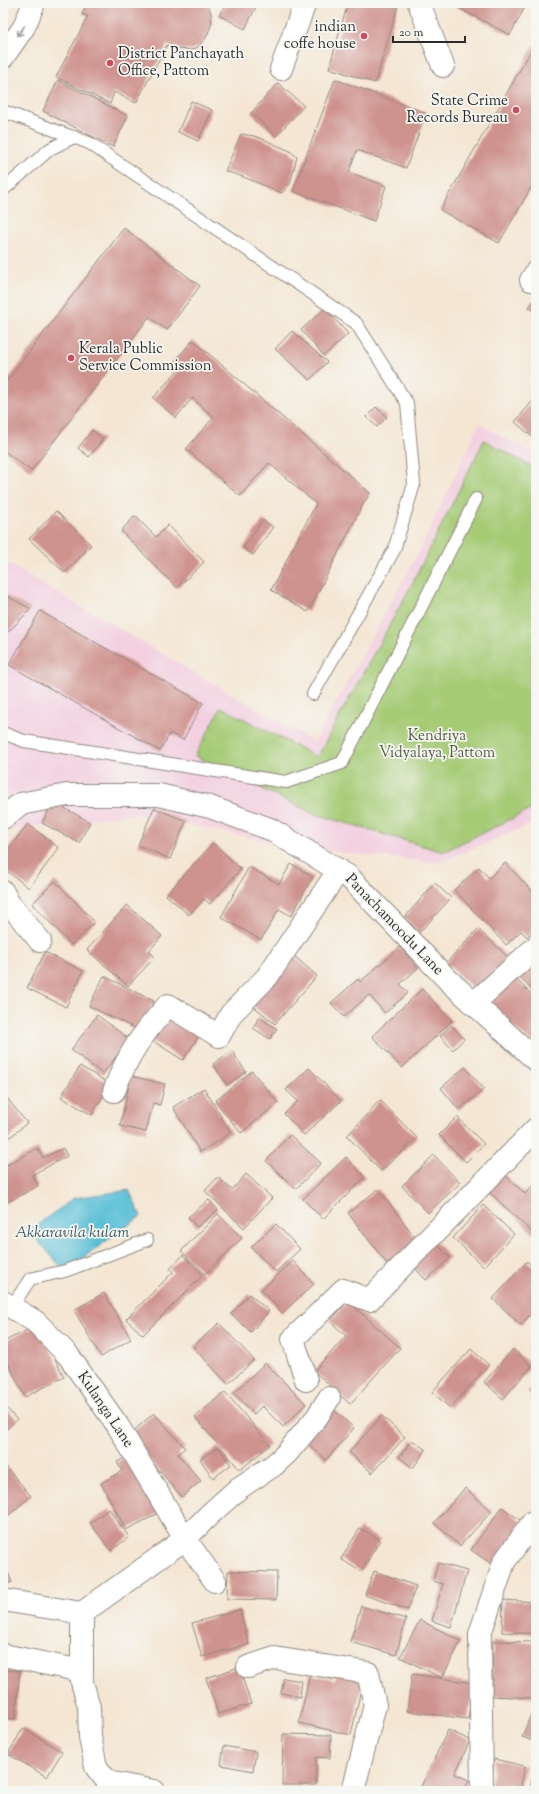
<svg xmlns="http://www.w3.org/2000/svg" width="539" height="1794" font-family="'Sorts Mill Goudy',serif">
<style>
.built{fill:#f3cfe0}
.green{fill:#a5cb75;stroke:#687b50}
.water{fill:#59bfd7;stroke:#427581}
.building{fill:#cf938e}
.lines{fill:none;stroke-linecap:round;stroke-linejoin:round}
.lane-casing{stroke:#90887f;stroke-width:14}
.street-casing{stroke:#90887f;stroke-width:24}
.primary-casing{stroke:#90887f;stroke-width:24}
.lane{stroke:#fff;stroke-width:12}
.street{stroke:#fff;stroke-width:22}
.primary{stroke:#fff;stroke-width:22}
.oneway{stroke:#a0a0a0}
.poi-dot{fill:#d1495b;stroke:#f6f6f2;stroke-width:1.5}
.labels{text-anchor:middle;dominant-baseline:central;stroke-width:3.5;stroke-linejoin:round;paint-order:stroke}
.poi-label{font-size:15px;fill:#2b2b2b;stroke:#f6f6f2;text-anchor:end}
.park-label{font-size:15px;fill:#505b41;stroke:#f6f6f2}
.street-label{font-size:15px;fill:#2b2b2b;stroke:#f6f6f2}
.water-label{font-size:16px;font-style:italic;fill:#39575f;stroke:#f6f6f2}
</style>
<rect width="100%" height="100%" fill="#f6f6f2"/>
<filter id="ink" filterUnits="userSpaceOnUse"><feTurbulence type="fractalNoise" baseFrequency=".025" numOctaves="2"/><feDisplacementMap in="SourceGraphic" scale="8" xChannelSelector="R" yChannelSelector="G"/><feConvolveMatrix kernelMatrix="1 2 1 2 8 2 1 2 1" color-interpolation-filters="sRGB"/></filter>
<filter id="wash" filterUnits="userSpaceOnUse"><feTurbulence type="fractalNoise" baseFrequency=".012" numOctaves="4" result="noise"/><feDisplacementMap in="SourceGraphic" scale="16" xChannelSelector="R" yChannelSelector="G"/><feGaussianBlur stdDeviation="0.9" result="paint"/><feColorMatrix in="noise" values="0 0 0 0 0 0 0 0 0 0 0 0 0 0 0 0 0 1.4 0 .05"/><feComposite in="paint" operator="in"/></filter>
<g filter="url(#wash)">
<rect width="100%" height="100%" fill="#f4e6d3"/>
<path class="built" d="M479,424L536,455V822L438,863L302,848L136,814L6,830L3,828V561L314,742L421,548Z"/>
<path class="green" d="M484,440L536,469V807L443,852L312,813L195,756L221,707L317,757L412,584Z"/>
<path class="water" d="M129,1190L141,1216L65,1271L29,1231L74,1198Z"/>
<g id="blocks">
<path class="building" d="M87,3H207L211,13L212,23L206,38L198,47L191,50L179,49L167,45L136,103L114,92L110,104L56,77L88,16L82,14Z
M222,3H258L245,29L219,15L225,5Z
M348,3H399L375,83L329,68Z
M457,3H527L510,35L455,6Z
M536,42V179L499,243L440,210Z
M335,79L426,113L406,168L357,150L349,172L386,186L374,221L293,191Z
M58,80L128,116L113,147L43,111Z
M278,83L304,106L276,136L251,113Z
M191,101L212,110L198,141L178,132Z
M241,134L254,136L265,140L290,151L297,157L290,184L282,193L241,176L225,171Z
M124,228L200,286L167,330L149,317L31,471L3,450V386Z
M536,297V312L529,307Z
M325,308L348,334L324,356L301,330Z
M292,331L327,362L310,380L275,349Z
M193,340L370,493L361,508L308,612L271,590L316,504L269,463L240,496L186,449L214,417L192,398L176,418L153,398L178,370L172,364Z
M536,397V440L515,422Z
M376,407L387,417L377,427L366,417Z
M92,430L103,439L89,457L78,448Z
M56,511L91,545L65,573L29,539Z
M135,516L156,537L168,525L204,562L177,588L121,531Z
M263,520L273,527L253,555L243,548Z
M3,594L31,609L3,637Z
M40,611L203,703L183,740L170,733L160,751L9,665Z
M53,802L90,822L79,843L42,823Z
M154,808L186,821L170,859L138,845Z
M28,824L59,848L29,888L3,868V856Z
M213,843L241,869L210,904L204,899L189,915L166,895Z
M505,863L536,895V929L527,937L521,931L506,945L454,890L479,867L489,878Z
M291,864L313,877L291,916L279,909L261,940L221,917L249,867L279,884Z
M55,881L95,922L72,945L32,904Z
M435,883L451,898L420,932L404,918Z
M127,905L162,936L149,951L155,957L128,986L87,950Z
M478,929L508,957L476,991L446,963Z
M400,947L418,968L400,984L408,993L385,1013L369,995L344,1017L331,1003L358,979L360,982Z
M45,952L83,971L66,1007L27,988Z
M293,955L317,976L275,1024L251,1004Z
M536,961V994L520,977Z
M104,976L154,1001L140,1031L89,1006Z
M515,978L536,999V1046L488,1005Z
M422,989L452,1021L402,1068L372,1036Z
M97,1015L129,1039L103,1074L71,1050Z
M169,1017L199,1036L183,1060L153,1041Z
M259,1017L277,1029L270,1039L253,1028Z
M451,1025L464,1039L453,1050L440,1036Z
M232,1051L246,1072L227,1085L213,1064Z
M80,1066L110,1084L92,1115L61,1097Z
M465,1067L484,1089L459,1110L441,1088Z
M309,1068L341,1101L304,1135L284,1114L298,1101L286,1090Z
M252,1071L278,1103L241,1133L215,1101Z
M131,1076L165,1084L160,1105L153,1103L146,1132L120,1126Z
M204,1088L231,1133L200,1152L173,1107Z
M7,1098L27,1123L3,1143V1102Z
M380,1100L417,1138L381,1171L347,1136Z
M457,1117L484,1144L466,1162L439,1135Z
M290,1135L321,1163L296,1189L266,1161Z
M38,1148L43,1158L63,1148L67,1156L32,1175L38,1186L6,1203L3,1198V1167Z
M434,1155L460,1183L428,1213L402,1186Z
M346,1157L365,1177L323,1219L303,1199Z
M246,1174L272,1198L244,1228L205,1191L218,1177L232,1190Z
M504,1174L525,1194L534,1184L536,1186V1236L488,1191Z
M378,1189L418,1241L388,1265L348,1213Z
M209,1200L218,1210L197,1227L188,1217Z
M483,1205L514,1234L484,1267L453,1238Z
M218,1214L242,1238L205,1274L181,1251Z
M276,1224L300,1249L276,1272L251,1247Z
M434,1240L450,1258L426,1280L410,1263Z
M183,1255L203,1275L143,1335L126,1319L173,1272L170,1269Z
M293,1261L314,1284L282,1313L261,1290Z
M527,1261L536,1270V1308L521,1325L493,1299Z
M104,1293L131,1339L101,1357L74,1310Z
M249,1294L269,1311L251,1332L231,1314Z
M348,1301L400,1348L350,1404L314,1371L346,1336L330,1321Z
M219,1323L254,1360L228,1384L193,1347Z
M38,1325L64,1377L25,1397L3,1353V1342Z
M471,1349L489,1365L450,1408L432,1392Z
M513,1349L532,1366L503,1399L484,1382Z
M265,1363L306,1404L283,1427L262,1406L254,1414L234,1393Z
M536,1379V1393L530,1390Z
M225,1392L270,1445L240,1470L195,1417Z
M3,1404L17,1420L3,1432Z
M333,1409L354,1428L326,1460L305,1441Z
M154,1413L185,1448L178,1454L201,1481L182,1497L129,1435Z
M382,1416L405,1437L372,1473L349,1452Z
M412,1440L426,1450L413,1468L399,1457Z
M218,1447L231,1465L213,1478L200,1459Z
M128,1456L159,1513L126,1530L101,1483L122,1471L117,1462Z
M3,1463L31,1496L3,1520Z
M465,1488L492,1511L460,1546L434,1523Z
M502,1507L527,1525L496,1567L471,1550Z
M109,1509L129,1537L111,1551L90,1523Z
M360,1528L380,1540L361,1572L341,1559Z
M3,1561L12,1582L3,1586Z
M438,1563L467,1571L451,1627L432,1621L443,1584L433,1581Z
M228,1571L277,1572L276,1600L227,1599Z
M374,1571L416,1586L408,1610L365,1595Z
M503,1600L536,1602V1634L502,1632Z
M361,1606L406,1619L396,1655L350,1642Z
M240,1610L249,1644L202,1657L192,1623Z
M420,1620L461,1641L442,1678L400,1657Z
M493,1641L536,1642V1698L492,1696Z
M239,1667L251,1704L218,1714L206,1678Z
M338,1669L364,1675L351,1735L299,1723L310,1674L335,1680Z
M3,1670L20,1671L15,1719L3,1718Z
M412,1674L473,1683L468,1719L407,1711Z
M284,1678L302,1681L300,1697L281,1693Z
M536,1702V1742L522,1737Z
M23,1728L62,1752L47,1777L8,1754Z
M448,1730L470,1740L455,1774L469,1780L464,1791H419Z
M283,1734L331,1735L330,1758L316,1757V1785H282Z
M224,1746L256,1752L253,1771L221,1765Z
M494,1759L525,1766L520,1791H490Z
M534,1768L536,1769V1791H530Z
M3,1788L16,1790V1791H3Z"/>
</g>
</g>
<g filter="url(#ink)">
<use href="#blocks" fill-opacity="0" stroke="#90887f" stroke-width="1"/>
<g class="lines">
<defs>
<path id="lane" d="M3,111L89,143L356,323L407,403L414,484L394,550L313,694
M3,190L50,149L74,137
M3,733L24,741L286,782L342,763L476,499
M11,1308L30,1279L65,1271L147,1240"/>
<path id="street" d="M419,3L443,66
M281,69L305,3
M531,280L536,272
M3,818L20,804L67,795H159L210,807L270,829L348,876L448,980L536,1060
M3,892L8,902L40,941
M473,1004L536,947
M114,1091C128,1053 142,1035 168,1005L219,1036L231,1014L267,977L339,870
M3,1302L36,1322L68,1355L118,1426L185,1539L215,1581
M306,1380L293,1339L343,1290L369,1300L536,1129
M3,1600L82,1613L185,1539L210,1514L239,1488L274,1465L287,1453L317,1417L329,1398
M82,1613V1682L89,1707L90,1737L96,1767L108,1782L154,1791
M3,1655L82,1671
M248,1667L275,1658L368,1673L375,1705L353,1791
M482,1791L480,1634L504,1562L533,1522"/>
<path id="primary" d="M3,57L24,27L34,3"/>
</defs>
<use href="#lane" class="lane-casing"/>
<use href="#street" class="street-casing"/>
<use href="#primary" class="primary-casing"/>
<use href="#lane" class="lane"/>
<use href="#street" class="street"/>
<use href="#primary" class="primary"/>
</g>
<defs><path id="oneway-shaft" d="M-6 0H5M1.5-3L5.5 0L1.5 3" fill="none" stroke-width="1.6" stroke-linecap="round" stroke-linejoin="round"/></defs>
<use class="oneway" href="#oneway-shaft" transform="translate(21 31) rotate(124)"/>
</g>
<g class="poi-dot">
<circle cx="364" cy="36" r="4"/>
<circle cx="110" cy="63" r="4"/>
<circle cx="516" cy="110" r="4"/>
<circle cx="71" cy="358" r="4"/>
</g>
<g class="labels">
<g class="poi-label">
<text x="356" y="27">indian<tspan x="356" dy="17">coffe house</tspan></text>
<text x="118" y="54" text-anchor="start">District Panchayath<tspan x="118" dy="17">Office, Pattom</tspan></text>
<text x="508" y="101">State Crime<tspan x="508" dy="17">Records Bureau</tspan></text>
<text x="79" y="349" text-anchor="start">Kerala Public<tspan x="79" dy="17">Service Commission</tspan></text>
</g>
<g class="park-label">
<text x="437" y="736">Kendriya<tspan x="437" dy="17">Vidyalaya, Pattom</tspan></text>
</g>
<g class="street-label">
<text transform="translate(394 925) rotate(46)">Panachamoodu Lane</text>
<text transform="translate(105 1410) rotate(56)">Kulanga Lane</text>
</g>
<g class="water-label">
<text x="72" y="1233">Akkaravila kulam</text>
</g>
</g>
<rect width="539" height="1794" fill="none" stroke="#f6f6f2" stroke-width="16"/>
<path d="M393 36v6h72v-6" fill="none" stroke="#2b2b2b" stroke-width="2"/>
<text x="399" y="36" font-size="12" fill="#2b2b2b" stroke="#f6f6f2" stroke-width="3" paint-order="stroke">20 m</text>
</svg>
